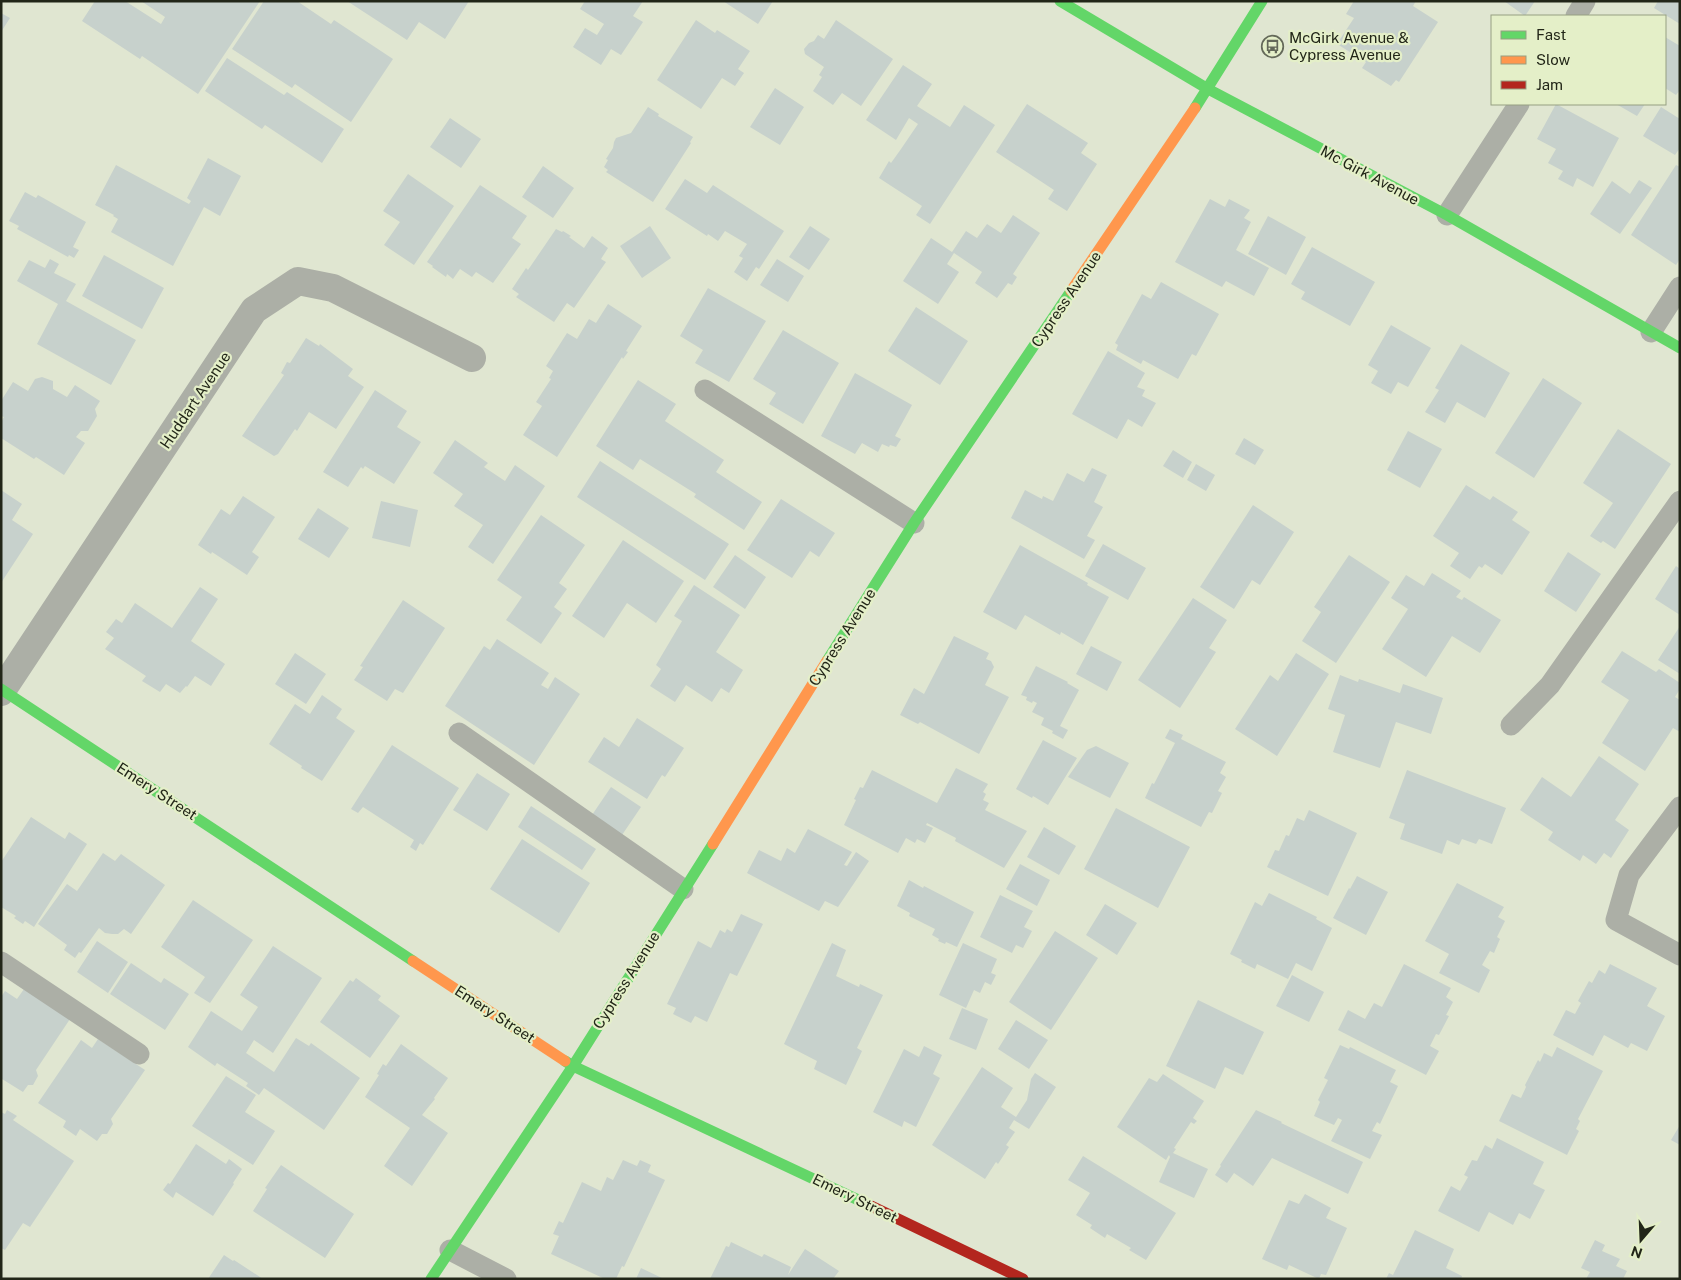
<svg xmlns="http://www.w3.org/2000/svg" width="1681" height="1280" font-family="'Public Sans',sans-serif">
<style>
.building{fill:#c7d1cc}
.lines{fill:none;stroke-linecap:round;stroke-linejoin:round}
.lane{stroke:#acafa6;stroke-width:21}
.street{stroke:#acafa6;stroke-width:28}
.fast{stroke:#63d668;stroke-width:11}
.slow{stroke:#ff974d;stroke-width:11}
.jam{stroke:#b3261e;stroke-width:11}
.labels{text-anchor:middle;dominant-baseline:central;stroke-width:4.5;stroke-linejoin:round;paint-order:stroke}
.poi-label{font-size:15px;fill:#222618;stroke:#e4efc8;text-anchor:start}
.street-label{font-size:15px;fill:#222618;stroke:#e4efc8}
</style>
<rect width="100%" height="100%" fill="#e0e6d1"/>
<path class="building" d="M95,1H125L161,24L165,17L141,1H260L198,94L142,56L140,59L82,21Z
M264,1H297L331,24L334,20L393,59L351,122L295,84L292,88L232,49Z
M347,1H469L445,39L419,22L407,40Z
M585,1H643L633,16L643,22L621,55L611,49L601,65L573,47L585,28L597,35L604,24L580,9Z
M723,1H773L758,24Z
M1354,1H1416L1413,6L1438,22L1399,82L1396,80L1391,86L1362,68L1366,62L1337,44L1354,18L1346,14Z
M1504,1H1535L1525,16Z
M1658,1H1680V24L1654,8Z
M1,13L10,18L1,32Z
M696,20L715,33L717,30L750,51L738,69L744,73L735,86L722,78L701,109L657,80Z
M836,20L893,59L861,106L842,93L833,105L813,91L822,77L819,75L824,67L805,54L804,49L809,43L814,41L818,35L824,39Z
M1665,37L1680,46V90L1676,95L1665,88Z
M227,58L284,95L287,92L344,129L322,163L265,125L262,129L205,91Z
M903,65L932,84L917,106L950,127L964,105L995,125L930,224L916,215L922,206L879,178L889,161L891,163L901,149L918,124L909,118L896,140L866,120Z
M775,88L804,107L780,145L750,127Z
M1027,104L1088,143L1081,153L1097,164L1067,211L1048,199L1054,190L996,152Z
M1556,104L1619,138L1593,187L1577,178L1573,187L1558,179L1563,171L1548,163L1556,149L1537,139Z
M1616,104H1645L1637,116Z
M648,107L659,114L658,116L693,137L690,142L691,143L653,202L606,172L608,170L604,167L608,160L606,159L613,148L614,142L616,138L631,133Z
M1661,107L1680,119V148L1675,155L1643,136Z
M450,118L481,139L461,168L430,147Z
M208,158L241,176L220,216L204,207L173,266L111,232L118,219L113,216L114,215L95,205L116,165L189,204L191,201L187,198Z
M1676,165L1680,167V259L1676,265L1631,235Z
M543,166L574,188L553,218L522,197Z
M408,174L454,206L414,265L384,245L400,222L383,211Z
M685,179L707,193L713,185L784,231L759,269L756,267L747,281L734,272L743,258L739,256L747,244L725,231L718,241L708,234L707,236L665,209Z
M1639,180L1652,188L1620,234L1590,214L1612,181L1630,194Z
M480,185L527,216L512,238L521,244L493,283L476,272L472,277L460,269L453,279L447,274L446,277L432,267L433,266L427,262Z
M25,192L36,198L38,195L86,222L73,247L79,250L74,258L69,255L68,257L17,229L19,226L9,221Z
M1210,199L1225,207L1229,199L1250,210L1244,218L1251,222L1236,250L1269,268L1254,296L1226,281L1222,287L1175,262Z
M1013,215L1040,233L1013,274L1017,277L1012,285L1008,283L997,298L975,283L982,272L954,253L947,264L959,272L938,304L903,281L931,238L952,252L966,231L977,238L987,224L1001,233Z
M1268,216L1306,237L1286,275L1248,254Z
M650,226L671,258L642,278L620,246Z
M810,226L830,239L809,270L789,257Z
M556,229L562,232L563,231L571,236L569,237L584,248L592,236L608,248L601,259L606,262L574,308L567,303L554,322L516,297L519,294L512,289L526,268L528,270Z
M1312,247L1375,282L1350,326L1301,299L1305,292L1291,284Z
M104,255L164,288L142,329L82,296Z
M50,259L59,264L54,273L76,284L66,301L136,340L111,385L37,344L58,304L17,281L29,260L45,268Z
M777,259L804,276L788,302L760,285Z
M1161,282L1219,314L1196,356L1192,354L1178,379L1143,360L1141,364L1116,350L1118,345L1115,343L1142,294L1151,299Z
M708,288L766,321L729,382L695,363L703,350L680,336Z
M608,304L642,326L626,351L628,352L623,359L622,357L557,457L523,435L542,406L536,402L551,379L549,378L553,371L546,366L567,333L577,339L589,319L596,323Z
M916,307L968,341L940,385L888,351Z
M1391,325L1431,348L1408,387L1398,382L1391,394L1371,383L1378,371L1368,365Z
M783,330L839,363L803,424L769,404L776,393L753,379Z
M306,338L319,346L320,344L353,369L348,376L364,387L336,429L309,412L297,431L295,429L278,454L274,456L242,436L284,375L281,373L287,362L290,363Z
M1461,344L1510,373L1485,418L1457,402L1445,423L1425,412L1439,390L1435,388Z
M1108,351L1145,373L1137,387L1145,390L1142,396L1156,403L1142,427L1128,419L1117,439L1072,414Z
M855,373L912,405L895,436L901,439L896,447L890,445L889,447L882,444L878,452L862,443L855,454L821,436Z
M42,377L53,381V389L67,397L75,385L100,401L95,409L97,416L88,431H81L76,437L85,443L64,475L36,457L34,459L1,438V422L4,417L1,416V401L13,382L28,391L35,379Z
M1543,378L1582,403L1534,478L1495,453Z
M638,380L676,404L665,421L724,460L716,472L762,502L744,530L694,497L696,494L640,459L633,470L596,446Z
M375,390L407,411L397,427L421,442L394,484L365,466L363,469L361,467L348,487L323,472Z
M1618,429L1671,464L1615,549L1603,541L1601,543L1590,536L1613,503L1583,483Z
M1408,431L1442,449L1420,488L1387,470Z
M1244,438L1264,450L1255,465L1235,454Z
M455,440L488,463L484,467L505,481L515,465L545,486L493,564L468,547L483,525L454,506L463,494L433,473Z
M1173,450L1192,462L1183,478L1163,466Z
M600,461L729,544L705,580L577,497Z
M1196,464L1215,475L1206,491L1187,480Z
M1092,468L1107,475L1094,502L1103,507L1087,536L1095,540L1084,559L1011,518L1025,490L1042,499L1043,496L1053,501L1067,473L1084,482Z
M1466,485L1490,500L1493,496L1518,512L1512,520L1530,532L1502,575L1485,564L1482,568L1479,566L1470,579L1450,566L1459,553L1433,536Z
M1,490L22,504L12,520L33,534L1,583Z
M243,496L275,517L252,552L259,557L247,575L212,552L211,554L198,545L221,509L230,515Z
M781,499L835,533L819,557L810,551L792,578L747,550Z
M381,501L418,510L410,547L372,538Z
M1253,505L1294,532L1260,585L1252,580L1234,609L1200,587Z
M318,508L349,528L329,558L298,539Z
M541,515L585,545L559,583L567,589L554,607L562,613L541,644L506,620L522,597L497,580Z
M623,540L684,581L656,623L627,603L604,638L572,616Z
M1103,544L1146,568L1128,600L1085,576Z
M1020,545L1088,583L1087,585L1109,597L1083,645L1061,632L1060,635L1025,615L1016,630L983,612Z
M1568,552L1601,574L1576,612L1544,591Z
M735,555L766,577L745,609L713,587Z
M1349,555L1390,582L1336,663L1302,641L1321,612L1314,607Z
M1676,566L1680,569V615L1655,599Z
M1432,573L1461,591L1456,597L1462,600L1464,597L1501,620L1480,653L1452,636L1426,677L1382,649L1408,609L1391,598L1406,575L1424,586Z
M694,585L740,615L716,652L743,670L729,693L721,688L712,702L686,685L675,702L650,686L661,669L656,665L682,621L674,616Z
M200,587L218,599L191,641L225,664L211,686L195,676L187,687L186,686L180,693L166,684L160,692L142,681L146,676L105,649L114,638L106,632L116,619L122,623L135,603L172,628Z
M1193,598L1227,620L1209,648L1216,652L1180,708L1138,680Z
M403,600L445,628L403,693L395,689L387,701L354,680L363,667L360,666Z
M1680,626V674L1658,660Z
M954,636L989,653L986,659L991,661L994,667L985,685L1009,697L979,754L920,722L918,724L900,715L914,688L924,694Z
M497,639L549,673L541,685L548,689L555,677L580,694L534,765L445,706L484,646L490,650Z
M1091,646L1122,662L1107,691L1076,674Z
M1622,651L1656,672L1659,669L1680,683V689L1675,697L1680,700V732L1673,728L1645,771L1602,743L1629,700L1601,682Z
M295,653L326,674L306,704L275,684Z
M1296,653L1329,674L1277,756L1235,729L1270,675L1278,681Z
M1036,666L1068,682L1067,683L1079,690L1060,726L1068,730L1063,739L1052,733L1053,731L1041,725L1044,718L1032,712L1037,703L1033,701L1032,703L1026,700L1027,697L1021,695Z
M1340,675L1358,682L1359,679L1400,693L1403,684L1443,698L1431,734L1396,722L1380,768L1333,752L1345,715L1328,709Z
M322,695L342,709L336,718L355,731L322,781L301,768L302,766L269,744L295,704L310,714Z
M637,718L684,748L665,777L662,775L647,799L588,762L604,737L619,747Z
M1170,729L1183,735L1181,739L1226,762L1220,773L1226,777L1218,791L1222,793L1212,813L1209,812L1201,827L1145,798L1152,783L1154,784L1175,743L1165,738Z
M1043,740L1077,758L1048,805L1033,796L1032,798L1016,789Z
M392,745L459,788L423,845L420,843L416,851L410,847L414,840L363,807L358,813L351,809Z
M1096,746L1129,763L1110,798L1068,777L1087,750Z
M1599,756L1639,784L1615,820L1629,830L1611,858L1604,853L1596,864L1583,855L1580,861L1548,840L1553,832L1520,810L1542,777L1571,797Z
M956,768L988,784L983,792L986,794L983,800L989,803L985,810L1027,831L1004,868L955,841L956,838L927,823L926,825L933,828L925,843L917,839L915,843L906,838L898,853L844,825L856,800L854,799L860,787L863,788L872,770L937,803Z
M1407,770L1506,808L1492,844L1479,839L1476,844L1462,839L1459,845L1447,840L1442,854L1400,839L1405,824L1389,818Z
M477,773L510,794L487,831L453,810Z
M611,787L641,807L622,835L592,815Z
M531,806L596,849L582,870L518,827Z
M1116,808L1190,847L1158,908L1084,869Z
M1309,810L1357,833L1328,896L1267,867L1275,850L1279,851L1286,835L1289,836L1297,818L1304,821Z
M31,817L65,839L69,832L87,844L34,927L25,921L23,924L14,918L16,916L1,907V862Z
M1044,827L1076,846L1059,875L1027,857Z
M808,829L852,852L844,865L847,866L856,852L869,861L838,907L825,901L819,911L747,873L759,850L781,861L787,848L795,853Z
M522,839L590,883L559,933L490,889Z
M103,853L115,861L121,854L165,885L131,934L124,929L118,934H112L105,933L99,928L81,953L79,952L75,958L64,950L67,945L38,924L67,884L77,891Z
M1020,864L1050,880L1037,906L1006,889Z
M1357,876L1388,892L1366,935L1333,918L1349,888L1350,889Z
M909,880L923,888L924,886L974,912L957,947L946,942L945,944L938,941L939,939L932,935L935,929L909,916L910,913L897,906Z
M1457,883L1504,907L1498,917L1505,921L1497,937L1500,939L1494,953L1490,951L1482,965L1490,970L1479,993L1439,973L1449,954L1425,941Z
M1269,893L1317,917L1316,919L1332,928L1312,971L1296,963L1288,979L1257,964L1255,969L1241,962L1242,960L1230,954L1255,902L1262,906Z
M1000,895L1033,911L1024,927L1032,931L1023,948L1016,945L1012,953L980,937Z
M193,900L253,940L210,1003L194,993L205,977L161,947Z
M1105,904L1137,923L1117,955L1086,935Z
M741,914L763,924L737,976L730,973L707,1022L695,1016L691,1023L673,1014L676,1008L667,1004L698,941L711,948L720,930L725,933L727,929L732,932Z
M1055,931L1098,958L1051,1030L1009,1002Z
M97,941L128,962L108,993L77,972Z
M832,943L846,950L836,976L859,987L860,984L883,995L857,1048L862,1051L846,1085L814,1069L817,1061L784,1044Z
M963,943L997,959L991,973L996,975L991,985L985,982L980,993L974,990L966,1008L939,995Z
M273,946L322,978L273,1053L254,1040L246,1053L274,1072L296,1038L309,1046L311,1043L360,1078L324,1130L264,1088L259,1095L246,1086L248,1083L217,1063L215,1066L188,1047L211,1011L242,1031L258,1007L240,995Z
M131,963L161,983L164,978L189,994L165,1030L110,994Z
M1404,964L1451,988L1446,997L1453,1002L1446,1015L1449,1016L1439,1035L1436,1034L1430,1046L1439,1051L1426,1075L1338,1030L1348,1010L1365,1019L1374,1003L1382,1007Z
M1610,964L1657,988L1647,1006L1665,1016L1647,1051L1631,1043L1628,1048L1604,1035L1593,1056L1553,1035L1566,1010L1575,1014L1581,1003L1578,1001L1589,981L1592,983L1599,970L1605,974Z
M1292,975L1324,992L1309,1022L1276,1006Z
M356,978L381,996L378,1000L400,1016L370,1058L320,1022L350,980L353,982Z
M24,989L70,1019L36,1070L38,1076L33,1085H28L23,1092L2,1079L1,1081V997L5,991L17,999Z
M1198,1000L1264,1032L1243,1075L1225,1067L1215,1089L1166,1066Z
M962,1008L988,1019L976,1050L949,1039Z
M1016,1020L1048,1040L1029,1069L998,1049Z
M98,1039L145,1070L111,1119L113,1124L107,1134H102L97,1141L80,1129L76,1136L63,1127L66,1121L38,1103L81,1040L92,1048Z
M401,1044L448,1078L434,1098L435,1099L422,1115L448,1133L412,1186L384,1166L410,1128L365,1097L379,1075L377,1074L383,1064L386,1066Z
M1340,1045L1349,1049L1350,1047L1396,1070L1390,1082L1398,1086L1380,1124L1377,1122L1372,1131L1382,1135L1370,1159L1331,1141L1342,1120L1338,1118L1334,1125L1314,1116L1320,1102L1318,1100L1328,1080L1324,1078Z
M924,1046L942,1055L933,1074L940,1078L916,1127L904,1121L902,1127L873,1112L904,1049L919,1057Z
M1557,1047L1603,1071L1578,1119L1580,1121L1576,1129L1579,1131L1567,1155L1499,1121L1512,1094L1521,1098L1526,1087L1525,1085L1538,1060L1540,1062L1544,1053L1552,1057Z
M982,1067L1013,1088L1001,1107L1016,1117L1027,1100L1031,1079L1035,1073L1056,1087L1029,1129L1014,1120L1009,1128L1015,1132L1006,1145L1009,1147L998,1164L996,1162L985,1179L932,1145Z
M1163,1074L1204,1101L1193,1118L1197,1121L1194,1124L1191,1122L1174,1148L1176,1149L1173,1153L1208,1169L1194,1198L1159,1182L1170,1157L1169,1155L1166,1160L1117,1127L1149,1078L1157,1082Z
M226,1076L256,1095L245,1112L275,1131L253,1165L192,1126Z
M7,1110L17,1116L13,1120L74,1161L30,1227L23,1223L5,1250L1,1248V1112L5,1114Z
M1256,1110L1282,1122L1281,1123L1363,1162L1348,1194L1272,1158L1253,1186L1234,1173L1227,1183L1215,1175L1221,1166L1220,1165Z
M1680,1125V1145L1671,1140Z
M1497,1138L1544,1162L1533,1184L1545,1190L1530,1219L1519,1213L1513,1225L1489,1212L1479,1232L1438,1211L1451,1186L1460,1191L1468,1177L1464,1175L1472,1160L1477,1161L1485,1145L1492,1149Z
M196,1144L226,1164L229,1159L242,1169L233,1183L234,1184L213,1216L176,1192L173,1198L163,1190L168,1183L170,1184Z
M1083,1156L1176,1213L1146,1260L1129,1250L1131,1248L1107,1234L1105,1238L1090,1228L1092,1225L1076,1215L1090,1193L1068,1180Z
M623,1160L637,1166L640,1160L651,1165L648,1172L665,1180L624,1267L622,1266L616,1279H605L551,1254L559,1236L553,1234L559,1221L563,1223L582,1182L601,1191L607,1177L613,1180Z
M281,1165L354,1214L325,1258L253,1211L267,1189L265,1188Z
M1305,1194L1331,1208L1326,1218L1347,1228L1326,1275L1321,1274L1319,1279L1289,1265L1287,1270L1262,1259L1289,1200L1299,1204Z
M1415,1230L1454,1249L1446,1268L1462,1276L1461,1279H1386L1389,1273L1393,1275Z
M1595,1240L1605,1245L1602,1251L1620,1259L1616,1266L1627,1271L1623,1279H1586L1590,1272L1581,1268Z
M731,1242L762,1257L764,1254L791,1267L788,1275L805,1249L839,1271L833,1279H710L726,1246L729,1247Z
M224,1255L233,1261L234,1260L263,1279H208Z
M641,1268L664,1279H636Z"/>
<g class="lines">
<path class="lane" d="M1576,16L1585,1
M1447,215L1519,104
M1651,332L1680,287
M705,390L914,523
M1511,725L1550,685L1680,501
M459,733L683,889
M1680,807L1629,875L1616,920L1680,955
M1,962L139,1054
M450,1250L506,1279"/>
<path class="street" d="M1,692L254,310L298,281L333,288L472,358"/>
<path class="fast" d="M1060,1L1208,89L1447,215L1680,348
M1195,108L1262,1
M827,661L914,523L1071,291
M1,689L413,961
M565,1061L573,1066L869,1205
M431,1279L573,1066L713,844"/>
<path class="slow" d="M1071,291L1195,108
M713,844L827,661
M413,961L565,1061"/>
<path class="jam" d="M869,1205L1023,1279"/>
</g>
<defs>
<symbol id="bus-ring" viewBox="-11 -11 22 22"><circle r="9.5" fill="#e4efc8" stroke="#646959" stroke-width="1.5"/><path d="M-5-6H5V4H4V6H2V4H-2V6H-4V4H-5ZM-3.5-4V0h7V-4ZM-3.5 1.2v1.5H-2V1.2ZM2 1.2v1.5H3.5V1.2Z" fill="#646959"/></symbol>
</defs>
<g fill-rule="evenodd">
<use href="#bus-ring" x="1260" y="34" width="25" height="25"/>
</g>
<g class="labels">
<g class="poi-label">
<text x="1289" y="37">McGirk Avenue &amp;<tspan x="1289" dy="17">Cypress Avenue</tspan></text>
</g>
<g class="street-label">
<text transform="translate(1370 175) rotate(28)">Mc Girk Avenue</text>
<text transform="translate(1066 299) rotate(-56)">Cypress Avenue</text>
<text transform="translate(195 400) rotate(-56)">Huddart Avenue</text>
<text transform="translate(842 637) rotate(-58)">Cypress Avenue</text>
<text transform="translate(157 791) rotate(33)">Emery Street</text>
<text transform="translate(626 980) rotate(-58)">Cypress Avenue</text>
<text transform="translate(495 1014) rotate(33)">Emery Street</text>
<text transform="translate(855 1198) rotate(26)">Emery Street</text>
</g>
</g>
<rect width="1681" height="1280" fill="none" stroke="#222618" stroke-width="5"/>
<rect x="1491" y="15" width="175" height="90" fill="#e4efc8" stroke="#969f82"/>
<rect x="1501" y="31" width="25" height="8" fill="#63d668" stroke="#969f82"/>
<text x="1536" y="40" font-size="15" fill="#222618">Fast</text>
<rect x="1501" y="56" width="25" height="8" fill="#ff974d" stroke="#969f82"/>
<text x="1536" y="65" font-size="15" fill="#222618">Slow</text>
<rect x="1501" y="81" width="25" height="8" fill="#b3261e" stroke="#969f82"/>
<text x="1536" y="90" font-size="15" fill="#222618">Jam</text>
<g transform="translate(1641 1240) rotate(199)" stroke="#e4efc8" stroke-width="4" paint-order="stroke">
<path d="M0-4L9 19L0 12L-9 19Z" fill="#222618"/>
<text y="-8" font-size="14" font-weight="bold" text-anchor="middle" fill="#222618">N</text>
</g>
</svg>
